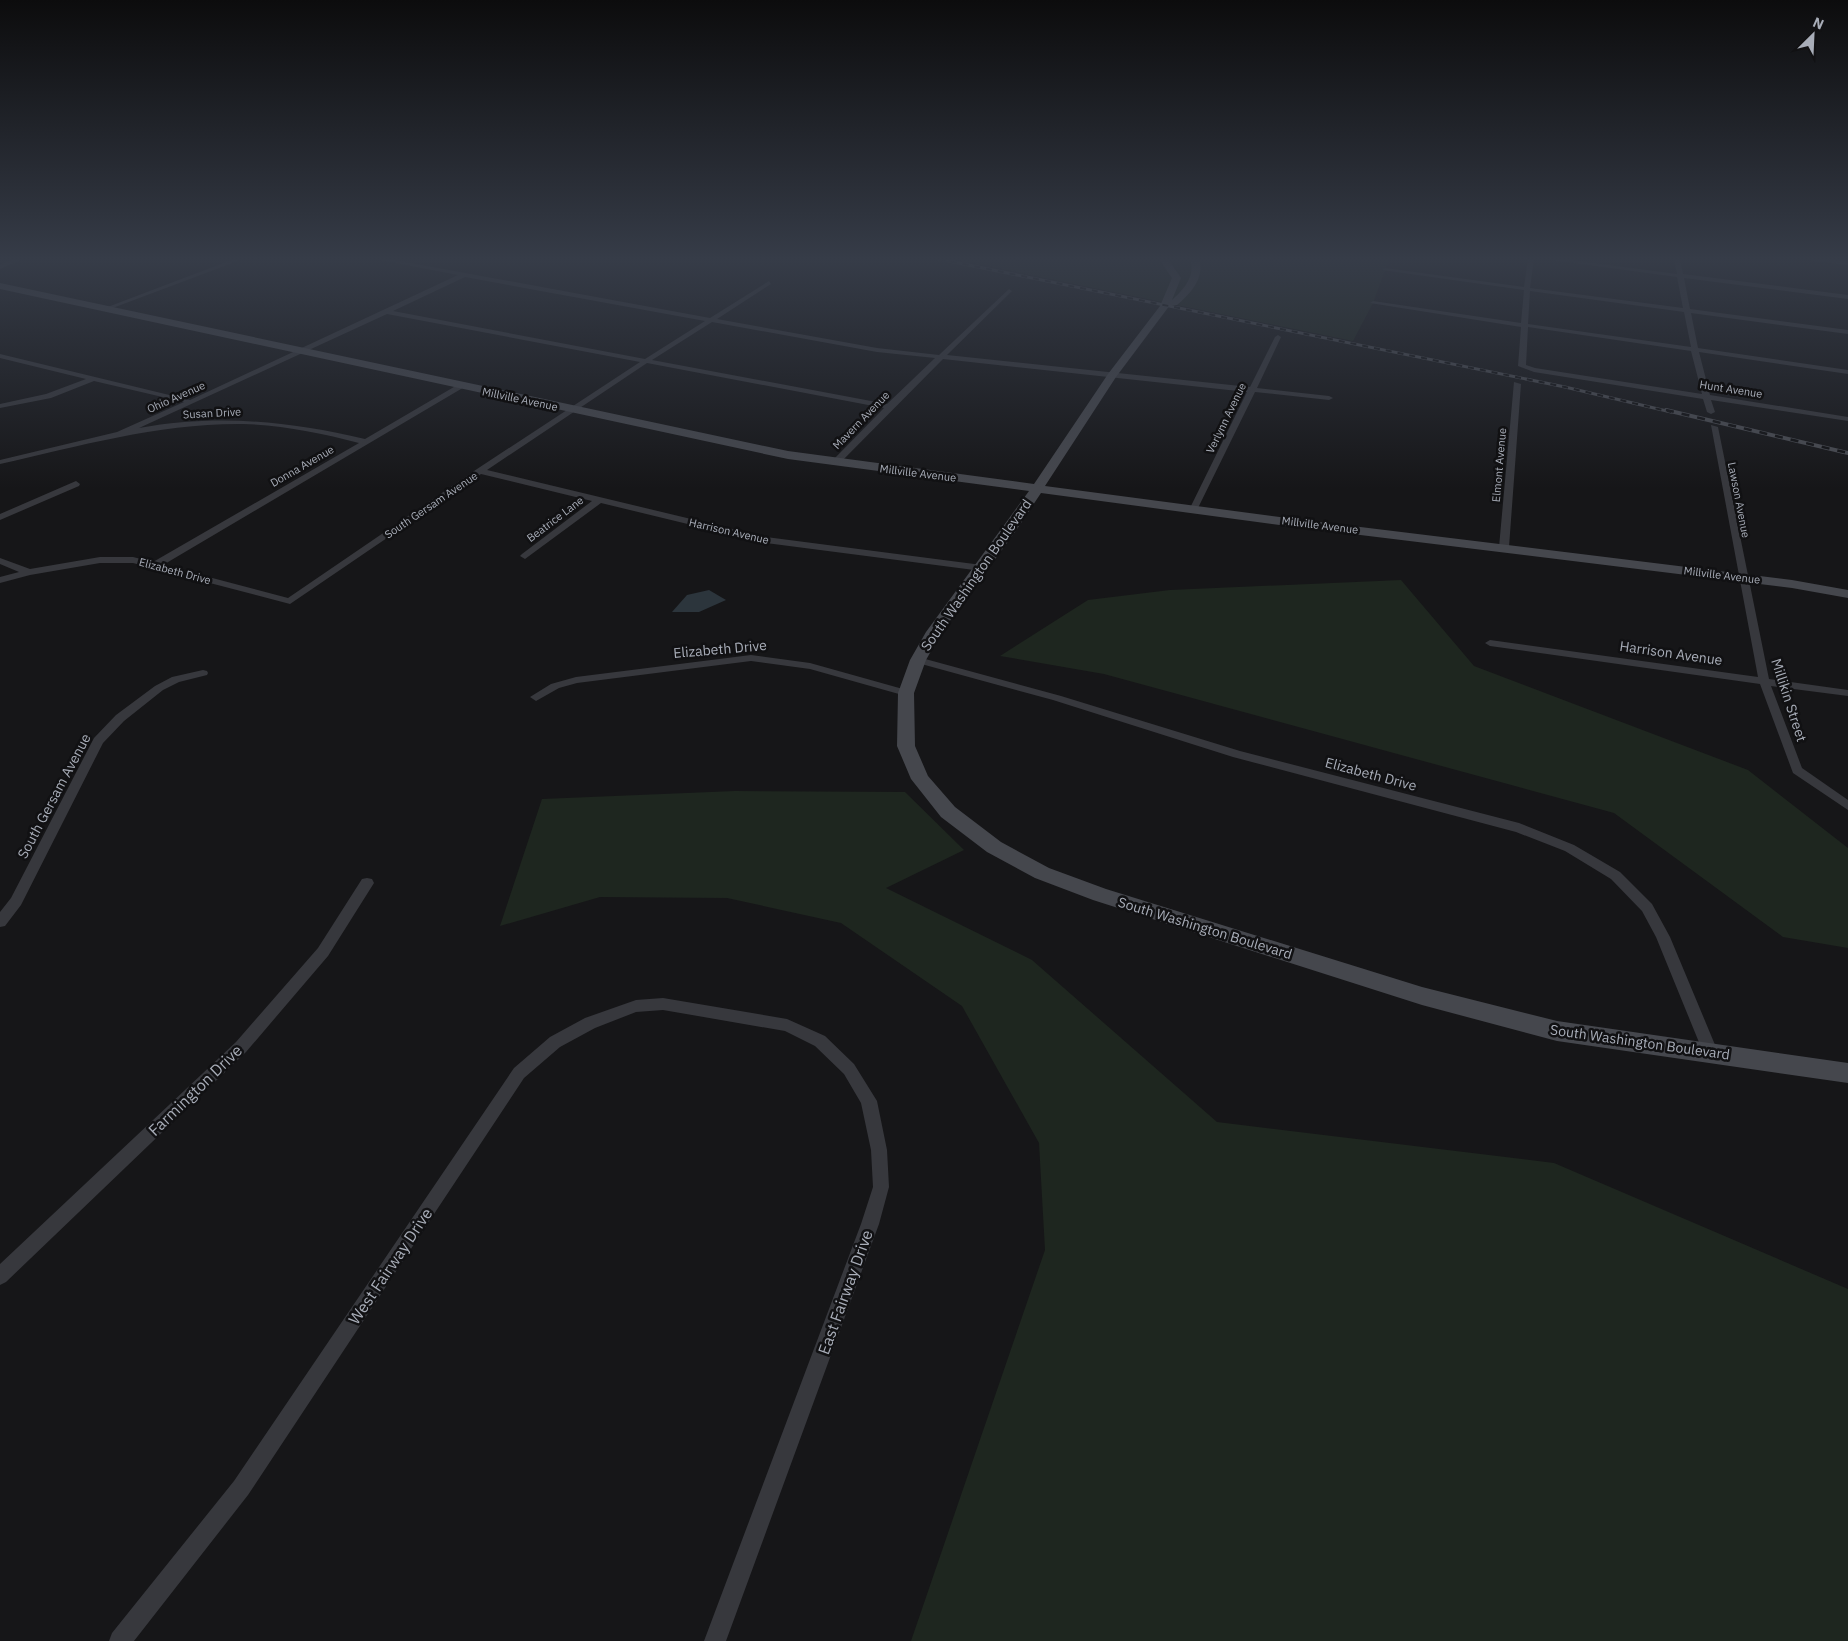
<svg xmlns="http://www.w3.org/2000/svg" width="1848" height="1641" font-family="'IBM Plex Sans',sans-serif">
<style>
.green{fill:#1e261f}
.water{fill:#2c353c}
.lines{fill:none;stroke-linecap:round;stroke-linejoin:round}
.street{fill:#37383d;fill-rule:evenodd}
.secondary{fill:#45474d;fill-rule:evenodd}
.rail-far1-casing{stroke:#4a4c52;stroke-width:3}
.rail-casing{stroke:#4a4c52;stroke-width:4}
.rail-far1{stroke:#111113;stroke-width:2;stroke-dasharray:6;stroke-linecap:butt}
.rail{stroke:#111113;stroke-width:2.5;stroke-dasharray:8;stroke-linecap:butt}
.labels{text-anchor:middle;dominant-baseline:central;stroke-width:5;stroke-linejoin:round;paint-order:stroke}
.far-street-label{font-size:11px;fill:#a8adb8;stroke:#111113}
.street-label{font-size:14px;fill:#a8adb8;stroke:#111113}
.near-street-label{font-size:16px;fill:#a8adb8;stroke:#111113}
</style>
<rect width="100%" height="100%" fill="#161618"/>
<path class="green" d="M953,259H1389L1373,303L1353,341Z
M1401,580L1474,666L1748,770L1848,848V948L1783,937L1614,813L1104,674L1000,656L1088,600L1170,590Z
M735,791L905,792L964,850L886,888L1032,960L1217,1122L1554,1163L1848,1289V1641H911L1045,1250L1039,1143L962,1006L841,923L727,898L600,897L500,926L542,799Z"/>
<path class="water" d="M709,590L726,600L699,612H672L687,595Z"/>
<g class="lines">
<path class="street" d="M14,259H23L0,269V265Z
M234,259H243L110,309L105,308Z
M375,259H389L710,318L769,281L771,284L717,319L877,348L939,355L1009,289L1012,291L1011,292L947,355L1250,387L1275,337L1278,335L1281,337L1257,388L1329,396L1333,398L1329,400L1255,392L1198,508L1194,511L1190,508L1247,392L943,359L839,464H836L832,462L833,460L884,408L647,363L487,470L766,537L982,565L987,568L982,571L766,543L601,503L525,559L520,556L522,554L592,501L481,474L290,604L133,563H100L30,575L0,583V577L19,572L0,564V558L30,569L100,557H133L153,562L359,443C321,433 282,425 243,424C160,423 80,446 0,464V460L117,432L184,402L94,381L51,398L0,408V404L46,394L86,379L0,358V354L190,400L458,275ZM465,277L705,321L645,359L393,311ZM387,314L640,362L477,469L288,598L163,565L466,386L459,384L365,439C287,421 218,414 139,428ZM712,322L877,352L935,358L887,404L652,360Z
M1528,259H1534L1530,288L1683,308L1677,277L1544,259H1563L1677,274L1674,259H1680L1683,274L1848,295V299L1684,278L1690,309L1848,330V334L1691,313L1698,348L1848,370V374L1699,352L1710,395L1848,417V421L1711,400L1715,412L1711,414L1707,412L1703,399L1534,372L1518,366L1521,327L1370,303L1373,301L1521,323L1524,290L1382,270L1385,268L1524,287ZM1530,291L1684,312L1691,347L1528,324ZM1528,327L1691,351L1702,394L1535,368L1526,365Z
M1810,259L1848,261V265L1813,261Z
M1514,382L1521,384L1509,547L1504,550L1499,547Z
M1711,425L1718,427L1769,679L1848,690V696L1771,686L1802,768L1848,800V810L1793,773L1760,684L1490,646L1485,643L1490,640L1758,677Z
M76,481L80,484L79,486L0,520V514Z
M751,655L810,663L910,691L911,693L906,696L810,669L751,661L577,683L559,688L536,701L530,697L551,684L576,677Z
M918,657L1061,696L1240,751L1519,823L1574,845L1620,872L1652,904L1670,937L1718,1052L1715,1057L1710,1059L1705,1057L1656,937L1642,911L1611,879L1565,851L1516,832L1233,757L1053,700L914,662L913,660L914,658Z
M203,670L207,671L208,673L207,675L179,682L163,690L124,721L103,743L21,905L5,926L0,927V912L11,898L94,738L116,715L155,686L172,677Z
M367,878L372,879L374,883L328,956L246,1052L6,1282L0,1285V1264L236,1042L318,948L362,879Z
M663,998L787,1019L825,1036L854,1064L877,1101L887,1150L889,1187L879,1224L726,1641H704L861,1224L873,1187L871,1150L861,1103L844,1074L815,1046L785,1031L663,1010L636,1012L595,1028L560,1047L524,1078L248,1495L134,1641H109L112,1633L234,1481L514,1068L550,1037L585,1018L636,1000Z"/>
<path class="secondary" d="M1159,259H1168L1181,278L1172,300C1184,289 1196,276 1190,259H1199C1205,278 1191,293 1177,305H1170L1116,377L1045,486L1295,519L1792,580L1848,590V598L1792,588L1295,527L1041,493L1015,532L941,633L926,660L914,693L915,746L928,776L955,807L1001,842L1049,868L1106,889L1422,987L1557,1021L1848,1063V1083L1557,1041L1422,1005L1093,900L1035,878L987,852L941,817L911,779L897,746L898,693L910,660L926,632L1029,491L788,459L0,289V283L788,451L1034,484L1108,374L1160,306L1172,278Z"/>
<defs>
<path id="rail-far1" d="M939,259L1565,387L1671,412"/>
<path id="rail" d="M1666,410L1848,453"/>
</defs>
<use href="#rail-far1" class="rail-far1-casing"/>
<use href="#rail" class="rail-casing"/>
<use href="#rail-far1" class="rail-far1"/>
<use href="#rail" class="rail"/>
</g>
<linearGradient id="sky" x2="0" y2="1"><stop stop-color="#0c0c0d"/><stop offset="0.53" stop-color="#363c48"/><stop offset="1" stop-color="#363c48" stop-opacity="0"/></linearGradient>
<rect width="1848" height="489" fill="url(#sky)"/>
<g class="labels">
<g class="far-street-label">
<text transform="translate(1731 389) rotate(9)">Hunt Avenue</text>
<text transform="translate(176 397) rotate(-24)">Ohio Avenue</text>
<text transform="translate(520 399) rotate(12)">Millville Avenue</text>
<text transform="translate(212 413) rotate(-3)">Susan Drive</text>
<text transform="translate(1226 418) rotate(-64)">Verlynn Avenue</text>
<text transform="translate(861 420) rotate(-46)">Mavern Avenue</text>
<text transform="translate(1499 465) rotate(-85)">Elmont Avenue</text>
<text transform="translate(302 466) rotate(-30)">Donna Avenue</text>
<text transform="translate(918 473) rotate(7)">Millville Avenue</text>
<text transform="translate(1739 500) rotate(79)">Lawson Avenue</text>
<text transform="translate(431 505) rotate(-34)">South Gersam Avenue</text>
<text transform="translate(555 519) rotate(-37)">Beatrice Lane</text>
<text transform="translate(1320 525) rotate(7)">Millville Avenue</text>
<text transform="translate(729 531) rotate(13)">Harrison Avenue</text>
<text transform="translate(175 571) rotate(15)">Elizabeth Drive</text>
<text transform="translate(1722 575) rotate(7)">Millville Avenue</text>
</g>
<g class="street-label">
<text transform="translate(976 575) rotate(-55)">South Washington Boulevard</text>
<text transform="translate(720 649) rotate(-5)">Elizabeth Drive</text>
<text transform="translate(1671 653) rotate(8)">Harrison Avenue</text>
<text transform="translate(1789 700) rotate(72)">Millikin Street</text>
<text transform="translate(1371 774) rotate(15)">Elizabeth Drive</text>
<text transform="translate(54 796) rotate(-62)">South Gersam Avenue</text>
<text transform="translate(1205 928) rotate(17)">South Washington Boulevard</text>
<text transform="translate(1640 1042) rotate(8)">South Washington Boulevard</text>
</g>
<g class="near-street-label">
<text transform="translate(195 1090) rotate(-44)">Farmington Drive</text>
<text transform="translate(390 1266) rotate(-56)">West Fairway Drive</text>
<text transform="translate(845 1292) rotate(-70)">East Fairway Drive</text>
</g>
</g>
<g transform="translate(1813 35) rotate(24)" stroke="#111113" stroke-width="4" paint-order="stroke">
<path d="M0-4L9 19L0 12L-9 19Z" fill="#a8adb8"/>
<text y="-8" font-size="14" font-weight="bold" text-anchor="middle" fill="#a8adb8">N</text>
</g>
</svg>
